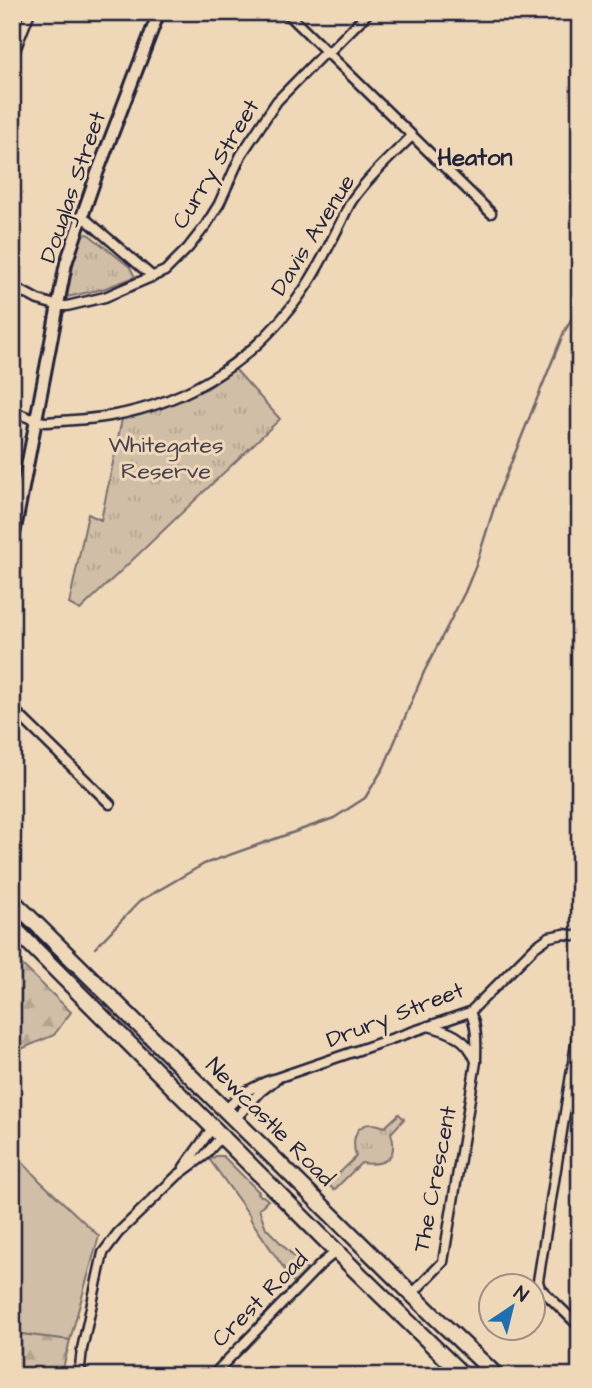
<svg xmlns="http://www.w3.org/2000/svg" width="592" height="1388" font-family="'Architects Daughter',sans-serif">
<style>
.grass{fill:#d1bea6;stroke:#7a7070;stroke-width:2}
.forest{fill:url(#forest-firs);stroke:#7a7070;stroke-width:2}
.park{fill:url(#park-tufts);stroke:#7a7070;stroke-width:2}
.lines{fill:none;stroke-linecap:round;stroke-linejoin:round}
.stream{stroke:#73696c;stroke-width:2.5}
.street-casing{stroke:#22223b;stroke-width:13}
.secondary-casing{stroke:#22223b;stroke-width:16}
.highway-casing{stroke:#22223b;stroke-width:19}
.street{stroke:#efd8b8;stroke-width:8}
.secondary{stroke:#efd8b8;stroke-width:10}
.highway{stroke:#efd8b8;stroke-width:14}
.labels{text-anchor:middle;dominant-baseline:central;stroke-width:6;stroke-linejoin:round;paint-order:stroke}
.street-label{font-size:23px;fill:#22223b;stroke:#efd8b8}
.park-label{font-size:23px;fill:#454150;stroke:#efd8b8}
.neighbourhood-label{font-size:24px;font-weight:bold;fill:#22223b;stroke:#efd8b8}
</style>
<defs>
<pattern id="forest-firs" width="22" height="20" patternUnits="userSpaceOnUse" patternTransform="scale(1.75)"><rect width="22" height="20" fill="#d1bea6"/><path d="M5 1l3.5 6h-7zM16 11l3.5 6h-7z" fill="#b3a390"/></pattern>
<pattern id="park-tufts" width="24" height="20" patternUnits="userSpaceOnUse" patternTransform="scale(1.75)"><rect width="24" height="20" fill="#d1bea6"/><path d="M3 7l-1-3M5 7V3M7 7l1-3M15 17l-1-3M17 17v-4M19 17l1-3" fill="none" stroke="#b3a390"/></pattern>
</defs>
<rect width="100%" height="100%" fill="#efd8b8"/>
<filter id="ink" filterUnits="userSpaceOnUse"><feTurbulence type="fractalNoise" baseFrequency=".0143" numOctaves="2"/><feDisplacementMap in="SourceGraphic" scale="14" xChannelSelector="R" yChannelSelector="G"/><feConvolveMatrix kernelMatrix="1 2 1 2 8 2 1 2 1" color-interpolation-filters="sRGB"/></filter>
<g filter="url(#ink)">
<path class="grass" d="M12,1151L39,1180L99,1236L70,1340L12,1333Z
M216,1156H223L259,1192L258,1193L261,1196H263L268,1200L259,1209L266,1228L307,1270L294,1283L251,1220L250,1216L210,1160Z"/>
<path class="forest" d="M12,955L71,1012L54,1035L12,1053Z
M12,1333L70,1340L61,1376H12Z"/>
<path class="park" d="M88,234L130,267L135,277L103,289L67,297L79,235Z
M235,369L280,419L80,610L69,604L88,514L101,520L122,419L170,404L208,388Z
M399,1114L404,1119L391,1133C399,1159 384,1166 361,1163L334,1190L328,1184L356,1157C350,1134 359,1117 385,1127Z"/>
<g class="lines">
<path class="stream" d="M95,948L140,901L204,864L334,818L365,798L384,767L424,672L465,592L476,565L498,495L564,332L580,305"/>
<defs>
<path id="street" d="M286,12L491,213
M328,53L369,12
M12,58L30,12
M82,216L153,277
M12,286L38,300L59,306H67L105,297L165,271L188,248L206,225L219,204L241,155L277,101L326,51
M12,411L37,421L46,422C67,420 89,420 110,416C192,402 259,357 305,288C319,267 330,244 341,222C345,214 348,206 353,199C370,175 392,156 412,136
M12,708L110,804
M580,1019L538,1281L540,1288L580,1327
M428,1026C449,1031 467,1038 475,1059
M225,1110L243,1093L265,1082L470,1012L535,947L549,937L564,934L580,936
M235,1119L261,1091L274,1081
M184,1167L213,1127
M412,1294L443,1262L476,1062C476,1045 478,1028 470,1012
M82,1376L80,1367L82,1349L103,1253L118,1233L178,1175L204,1156L222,1136
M212,1376L321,1264L337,1251
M443,1376L454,1365"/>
<path id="secondary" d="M12,545L66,263L96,176L159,12"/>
<path id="highway" d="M12,900L435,1317L497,1376
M12,926L353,1268L464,1376"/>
</defs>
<use href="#street" class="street-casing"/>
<use href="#secondary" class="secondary-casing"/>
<use href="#highway" class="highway-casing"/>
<use href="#street" class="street"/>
<use href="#secondary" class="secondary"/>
<use href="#highway" class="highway"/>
</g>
</g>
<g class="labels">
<g class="street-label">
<text transform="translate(216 164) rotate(-59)">Curry Street</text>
<text transform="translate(73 187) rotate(-71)">Douglas Street</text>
<text transform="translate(313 235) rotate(-58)">Davis Avenue</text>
<text transform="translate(395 1015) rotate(-21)">Drury Street</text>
<text transform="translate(270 1122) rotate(45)">Newcastle Road</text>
<text transform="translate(435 1179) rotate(-79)">The Crescent</text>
<text transform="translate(260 1299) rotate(-45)">Crest Road</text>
</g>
<g class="park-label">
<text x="166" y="445">Whitegates<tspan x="166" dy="26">Reserve</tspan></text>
</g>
<g class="neighbourhood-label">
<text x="475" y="158">Heaton</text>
</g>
</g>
<rect width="592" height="1388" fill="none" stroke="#efd8b8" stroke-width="42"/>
<rect x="21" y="21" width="550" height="1346" fill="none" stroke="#22223b" stroke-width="2.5" filter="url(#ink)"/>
<g transform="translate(512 1307) rotate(35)"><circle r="33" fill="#efd8b8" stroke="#9d8f86" stroke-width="2"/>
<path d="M0-5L12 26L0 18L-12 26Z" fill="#1f6fb2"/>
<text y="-10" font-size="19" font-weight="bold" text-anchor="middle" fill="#22223b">N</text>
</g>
</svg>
